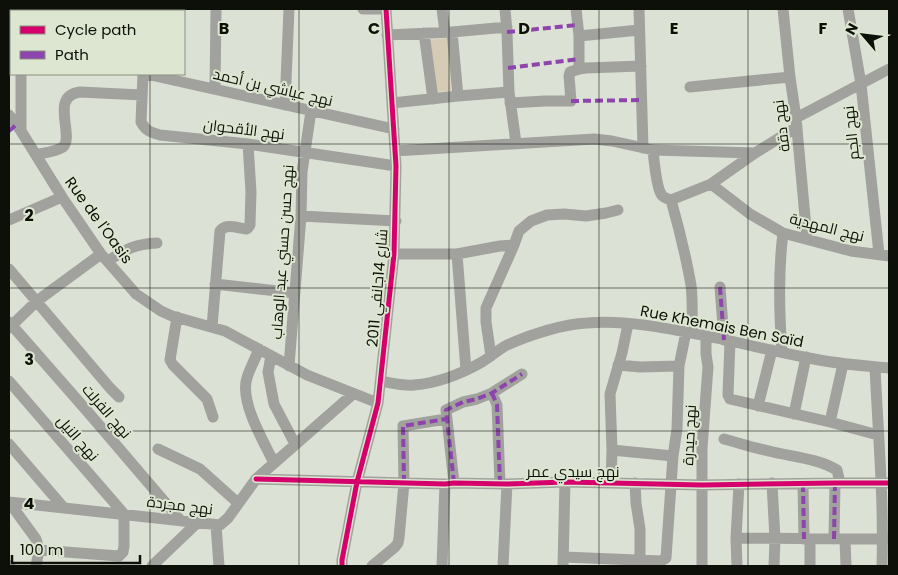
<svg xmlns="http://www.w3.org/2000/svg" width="898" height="575" font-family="Poppins,Cairo,sans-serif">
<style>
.green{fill:#d6cbb4}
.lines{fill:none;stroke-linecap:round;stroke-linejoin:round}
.minor{stroke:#a1a29d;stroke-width:11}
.quiet{stroke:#8e44ad;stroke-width:4;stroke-dasharray:8 4;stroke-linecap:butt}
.cycleway-casing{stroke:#dde6d0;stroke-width:8}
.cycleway{stroke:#d6006c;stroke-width:5}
.grid{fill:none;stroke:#0d1008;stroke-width:1;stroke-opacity:0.55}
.labels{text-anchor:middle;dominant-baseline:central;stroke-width:4;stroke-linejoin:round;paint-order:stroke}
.street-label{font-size:15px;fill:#0d1008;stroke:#dde6d0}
.grid-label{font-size:16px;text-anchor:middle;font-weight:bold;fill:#0d1008;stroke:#dde6d0;stroke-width:4;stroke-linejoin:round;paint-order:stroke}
</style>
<rect width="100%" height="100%" fill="#dce1d5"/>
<path class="green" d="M448,38L451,91L430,92L427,40Z"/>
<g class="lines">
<path class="minor" d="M21,9V11
M363,9H386
M442,9L445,32
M505,9L507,32L509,92L516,143
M576,9L579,36V69L586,68L641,66
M639,9L643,148
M783,9L790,77L796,118L807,239
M848,9L861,84L879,254
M146,11V9
M452,32L458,96
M424,33L433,99
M387,35L452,32L507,27
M579,36L639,30
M21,74V131
M143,74L141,122C146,131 150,132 160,135L248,144L396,166
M146,74L394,129
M690,87L790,77
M215,89L216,9
M392,103L458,96L509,92
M510,103L545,101H571L569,76L570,72L579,69
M285,105L289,9
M9,115L21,131L62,197L101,254L136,294L161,311L172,316L225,331L307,375L378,403
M796,118L889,69
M653,150L755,153
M395,151L594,139L612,141L653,150C654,160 656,185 661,194C663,198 668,199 671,200L711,184L755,153L797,127
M36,155C43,153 58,151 63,147C75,136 49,96 80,92L142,95
M711,184L750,214L783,233L851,251L889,256
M671,200C679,228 686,257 691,285C693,301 692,317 692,333
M301,216L396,221
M9,220L62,197
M394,254H457L500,246L514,245
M457,254L466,370
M108,261C126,249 135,244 157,243
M9,269L110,388L119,397
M215,284L295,293
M720,287L724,340
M177,317L170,360L173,365L207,399L213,417
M9,322L87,411L181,521
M212,327L220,231C226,223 237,228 246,229L248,228L250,225L251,192L248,144
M9,328L37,301L101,254
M730,341L728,395L730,399L830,422L878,435
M259,349C255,360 248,371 246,382C242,406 264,442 274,463
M782,352C779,312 778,273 783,233
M271,356L268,372L274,404L295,444
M491,356L486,322V308L514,245L519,231L531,221L547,215L564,214L586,216L606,213L618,210
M618,365L640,367L679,366
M289,366L301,216L302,172L311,111
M875,367C878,433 884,500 882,566
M9,381L124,514V546L123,552L119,556L39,550
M381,381C392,383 403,386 414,385C438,383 461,374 482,362C490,357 498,350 507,345C529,335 563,324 587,323C630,319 680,331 722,339C752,346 783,353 814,359C839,364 864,366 889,368
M492,393L497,405L500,484
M758,406L772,350
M794,414L806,357
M830,422L843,364
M724,439C739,443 754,448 769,451C792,457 817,458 837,470L840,483
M9,444L64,508
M158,449L200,469L238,503
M612,450L673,456
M256,479L445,484L454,483L507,484L565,482L702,485L835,483H889
M611,482L612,450L610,394L622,353L628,324
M454,483L446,410L463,402L477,399L492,393L522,374
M635,483L636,503L640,529V560
M772,483L775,539L774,566
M803,484L804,539
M9,502L220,525L228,518L256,479L264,472L353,394
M9,502L36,539L39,550L36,566
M216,525L219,566
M736,538L889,539
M810,539V566
M834,539L835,483
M845,540L846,566
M564,557L661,561L666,558L673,456L677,429L679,366L686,332
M9,565L10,566
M152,566L197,523
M342,566V560L357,482L378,403L394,254L396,166L386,9
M372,566L395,547L398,543L399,538L404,483L403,426L446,419
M442,566L445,484
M503,566L507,484
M563,566L565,482
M702,566V448L708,367L706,354V336
M737,566L736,538L739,484"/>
<path class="quiet" d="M507,32L578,25
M508,68L579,59
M571,101L642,100
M9,131L16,125
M720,287L724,340
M492,393L497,405L500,484
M404,483L403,426L446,419
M454,483L446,410L463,402L477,399L492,393L522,374
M803,484L804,539
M834,539L835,483"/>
<defs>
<path id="cycleway" d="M256,479L445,484L454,483L507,484L565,482L702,485L835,483H889
M342,566V560L357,482L378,403L394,254L396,166L386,9"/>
</defs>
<use href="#cycleway" class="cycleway-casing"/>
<use href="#cycleway" class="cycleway"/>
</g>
<path class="grid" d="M150,9V11M299,9V566M449,9V566M599,9V566M748,9V566M150,74V566M9,144H889M9,288H889M9,431H889"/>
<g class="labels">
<g class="street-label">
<text transform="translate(273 87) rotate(13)">نهج عياشي بن أحمد</text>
<text transform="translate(781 126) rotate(-97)">نهج دقة</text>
<text transform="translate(244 129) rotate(7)">نهج الأقحوان</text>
<text transform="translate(851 133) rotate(-96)">نهج الجم</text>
<text transform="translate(99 220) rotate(54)">Rue de l'Oasis</text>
<text transform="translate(827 227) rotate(14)">نهج المهدية</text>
<text transform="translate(282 252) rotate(-86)">نهج حسن حسني عبد الوهاب</text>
<text transform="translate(377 288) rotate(-85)">شارع 14جانفي 2011</text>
<text transform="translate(722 326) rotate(11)">Rue Khemais Ben Saïd</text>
<text transform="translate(107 411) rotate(49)">نهج الفرلت</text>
<text transform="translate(689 435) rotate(-87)">نهج حيدرة</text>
<text transform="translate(78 438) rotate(49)">نهج النيل</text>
<text x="573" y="471">نهج سيدي عمر</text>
<text transform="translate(180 505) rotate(7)">نهج مجردة</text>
</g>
</g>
<g class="grid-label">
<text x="224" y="34">B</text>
<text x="374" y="34">C</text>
<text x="524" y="34">D</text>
<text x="674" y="34">E</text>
<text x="823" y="34">F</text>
<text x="29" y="221">2</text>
<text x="29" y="365">3</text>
<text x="29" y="509">4</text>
</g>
<rect width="898" height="575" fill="none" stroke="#0d1008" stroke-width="20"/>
<rect x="10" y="10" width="175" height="65" fill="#dde6d0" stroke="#8a9080"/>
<rect x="20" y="26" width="25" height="8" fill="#d6006c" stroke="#8a9080"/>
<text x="55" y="35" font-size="15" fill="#0d1008">Cycle path</text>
<rect x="20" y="51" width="25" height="8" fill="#8e44ad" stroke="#8a9080"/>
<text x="55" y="60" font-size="15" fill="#0d1008">Path</text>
<g transform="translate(863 35) rotate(298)" stroke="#dde6d0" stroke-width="4" paint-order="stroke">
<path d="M0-4L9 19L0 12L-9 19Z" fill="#0d1008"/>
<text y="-8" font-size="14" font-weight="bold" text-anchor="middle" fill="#0d1008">N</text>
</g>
<path d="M12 555v8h128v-8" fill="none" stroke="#0d1008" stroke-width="2.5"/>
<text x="20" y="555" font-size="15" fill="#0d1008" stroke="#dde6d0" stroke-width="4" paint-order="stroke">100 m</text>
</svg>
